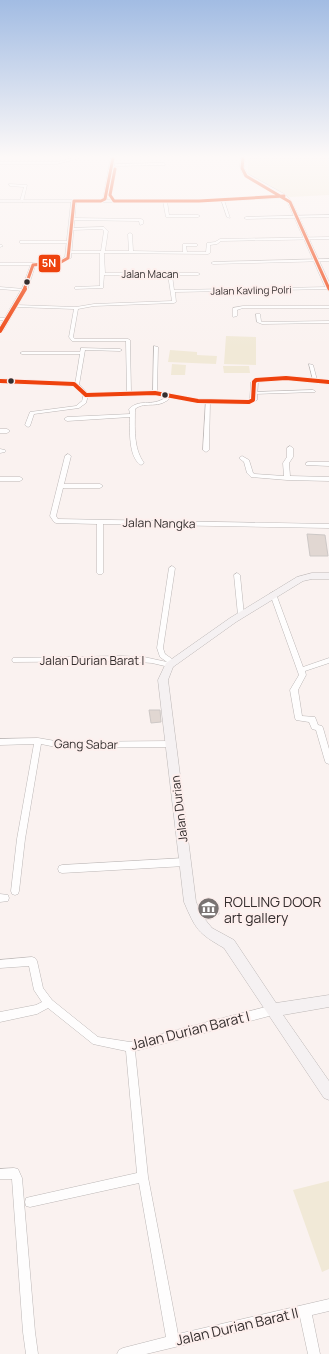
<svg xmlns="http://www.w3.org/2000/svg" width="329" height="1354" font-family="Manrope,sans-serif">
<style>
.green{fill:#f1e9d7}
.building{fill:#e1d7d2;stroke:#cdc8c6}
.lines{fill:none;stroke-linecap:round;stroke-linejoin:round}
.street-casing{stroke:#bcb7b6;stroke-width:1}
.secondary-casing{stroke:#bcb7b6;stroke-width:1}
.street{fill:#fefdfd;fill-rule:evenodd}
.secondary{fill:#f5f1f2;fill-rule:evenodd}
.bus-1-far1-casing{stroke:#fdefed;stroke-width:4.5}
.bus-1-casing{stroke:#fdefed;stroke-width:6}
.bus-1-far1{stroke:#ee420d;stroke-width:3}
.bus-1{stroke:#ee420d;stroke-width:4}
.bus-dot{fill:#342e2e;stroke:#fdefed;stroke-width:1.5}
.labels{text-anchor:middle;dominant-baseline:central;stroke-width:4;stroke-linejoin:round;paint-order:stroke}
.far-street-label{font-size:10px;fill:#342e2e;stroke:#fdefed}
.street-label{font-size:12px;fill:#342e2e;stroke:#fdefed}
.near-poi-label{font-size:14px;fill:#342e2e;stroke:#fdefed;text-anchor:start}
.near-street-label{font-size:14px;fill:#342e2e;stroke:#fdefed}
.line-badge{stroke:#fdefed;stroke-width:1.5}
.badge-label{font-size:11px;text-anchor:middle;font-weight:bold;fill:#fff}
</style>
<rect width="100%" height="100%" fill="#faf2f0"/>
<path class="green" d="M248,158H329V195L290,197L260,183L248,173Z
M226,336L256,337V365L224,364Z
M170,350L197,352V355L217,356L216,364L168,362Z
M172,364L186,365L185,375H171Z
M223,366H249L250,373H224Z
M329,1181V1269L322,1272L293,1190Z"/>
<path class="building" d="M307,534L325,535L328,556H310Z
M149,710H160L161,722L151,723Z
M217,902L219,914L204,916L199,904Z"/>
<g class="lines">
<defs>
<path id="street" d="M73,158H80L57,164H0V162H57Z
M164,163L165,165L116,166L114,165L116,164Z
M9,184L27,185L23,202L20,201L24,187L10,186Z
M221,199L224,200L230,218L227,217Z
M165,200L167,201L169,215H198L200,216L198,217H166L163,201Z
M329,215V217L246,219L244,218L246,217Z
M72,218L141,219L143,220V224L140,225L139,221L71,220Z
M104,227L108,231L105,251H129L128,234L130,233L132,234L133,251L183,252V244H197V246H186L187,252H206L207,243L215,242L220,239L329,237V239L221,241L217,244L210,245V253L208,254L104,253V255L105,273H198L200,274L198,275H172L174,290L329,287V289L175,292L176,302L174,303L94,306L78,309L73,337L75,339H128L130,340L131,393L127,394L126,341H72L69,337L74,309L16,307L14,306L16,305L76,307L94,304L172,301L168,275H104L103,288L75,289V287H76L100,286V253H69L67,252L69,251H101L104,231L102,229L72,230L70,229L72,228Z
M21,241H70L72,242L70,243H20V241Z
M0,245H2L3,246L0,247Z
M329,259V261L213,264L211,263L213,262Z
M0,263H35L37,264L35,265H0Z
M0,287L24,289L26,290L24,291L0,289Z
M243,306H329V308H243L237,310V316L233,317V308Z
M256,314H260L261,321L262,322L329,321V323L262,324L257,322Z
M0,318H8L10,319L8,320H0Z
M154,346L158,347L157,393L155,394L153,393Z
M81,348L120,349L122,350L120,351L85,350L79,385L77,386L75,385L80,354H22L20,353L22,352H80Z
M309,364L313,365L317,380V381L313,380Z
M313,390L315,391V392L254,394L252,393L254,392Z
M84,394L88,395L86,403L79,408L34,414L30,426L28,427L25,425L30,412L76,406L82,401Z
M168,395L172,396C159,411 146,400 135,409C135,427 133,448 144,463L141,465C128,457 130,430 130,417L67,421L64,419L67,417L130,414L129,409C141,397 154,409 168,395Z
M206,400L210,401L209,450L206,452L203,450Z
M0,429H7L10,431L7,433H0Z
M290,446L293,448V457L289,463L290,476L329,477V481L287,480L251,477L247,473L244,462L239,458L242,456L249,460L253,473L255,474L284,476L283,463L287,457V448Z
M0,449L5,450L6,451L5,452L0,453Z
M68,454L71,456L64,484H100L103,486L100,488H63L56,516L58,519L329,524V528L103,524V573L102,574H98L97,573V524L56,523L54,522L50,516L65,456Z
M308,462H329V466L306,465V463Z
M0,477H20L23,479L20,481H0Z
M172,566L175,568L163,648L165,654L175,661L176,663L175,665L169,667L152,663L127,661L13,662L12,660L13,658H15L119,656L144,657L167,662L160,657L157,648L169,568Z
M237,573L240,575L244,615L241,617L238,615L234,575Z
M273,592L276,594L303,667L329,658V663L305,671L306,675L298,690L302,716L315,717L318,725L322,726L323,728L329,749V764L326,763L325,761L316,730L312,729L309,722L296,720L295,718L290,690L299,675L270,594Z
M38,738L61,742L171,741L174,742L175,744L174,746L171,747L61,748L41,744L25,839L19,891L18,894L15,895L12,894L11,891L17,839L34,744L0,745V739Z
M185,858L188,859L189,862L188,865L185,866L62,873L59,872L58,869L59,866L62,865Z
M0,894L8,895L9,898L8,901L0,902Z
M32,957L35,958L37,961L43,988L52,1000L98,1037L130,1042L273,1005L276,1007L278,1010L276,1013L273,1015L135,1051L148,1177L178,1334L329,1299V1311L312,1315L320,1354H308L300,1317L146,1354H117L119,1350L123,1348L166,1337L139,1183L30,1207L26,1206L25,1202L26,1198L30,1197L137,1173L126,1051L93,1044L48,1008L37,1014L0,1022V1012L36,1005L42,1002L34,990L29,966L0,968V960Z
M14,1168L18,1169L22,1178L35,1332L38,1354H26L23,1332L12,1179H0V1169Z"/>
<path id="secondary" d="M111,158H115L107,200H199L278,195L244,176C240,170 239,166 241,158H245L244,168L248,174L286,195L292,202L329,282V291L326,289L288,203L282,198L199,202H76L71,258L61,263L35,266L28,288L3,331L0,333V326L22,288L31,264L60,260L65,257L71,202H0V200H100L103,198Z
M286,376L329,380V384L286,380L258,382L257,400L249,404L198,403L155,395L86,397L82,395L73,386L0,383V379L74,382L80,385L88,393L155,391L198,399L248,400L250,399L251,382L254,379Z
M312,573H329V579H312L303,581L236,622L173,667L168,680L196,902L203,917L212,928L234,940L276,1003L329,995V1007L283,1015L329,1081V1100L324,1098L224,948C198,933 196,930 184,902L158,680L166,663L230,618L297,577Z"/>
</defs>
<use href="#street" class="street-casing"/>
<use href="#secondary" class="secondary-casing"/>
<use href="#street" class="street"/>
<use href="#secondary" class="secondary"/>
<defs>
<path id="bus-1-far1" d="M243,158L242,168L246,176L290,202L329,289
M115,169L110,195L114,201H199L284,196
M24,290L33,265L61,262L68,258L74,201H101L105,199L113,158"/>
<path id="bus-1" d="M0,331L25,289
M0,381L74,384L86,395L155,393L198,401L249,402L253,400L254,382L256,380L286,378L329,382"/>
</defs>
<use href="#bus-1-far1" class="bus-1-far1-casing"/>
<use href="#bus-1" class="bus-1-casing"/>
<use href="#bus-1-far1" class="bus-1-far1"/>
<use href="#bus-1" class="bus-1"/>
</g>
<linearGradient id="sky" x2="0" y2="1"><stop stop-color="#a2bce3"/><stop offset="0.45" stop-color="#fdf9f8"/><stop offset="1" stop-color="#fdf9f8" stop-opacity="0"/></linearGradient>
<rect width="329" height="348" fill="url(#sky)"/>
<defs>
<symbol id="museum-disc" viewBox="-11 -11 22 22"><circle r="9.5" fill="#797372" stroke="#fdefed"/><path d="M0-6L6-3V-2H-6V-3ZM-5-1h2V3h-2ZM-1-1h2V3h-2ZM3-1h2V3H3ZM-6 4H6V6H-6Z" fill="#fff"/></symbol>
</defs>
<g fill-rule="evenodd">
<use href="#museum-disc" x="196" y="896" width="25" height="25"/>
</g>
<g class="bus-dot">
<circle cx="27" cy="282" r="3.5"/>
<circle cx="11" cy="381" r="3.5"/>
<circle cx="165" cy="395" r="3.5"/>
</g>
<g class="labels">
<g class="far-street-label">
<text x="150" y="274">Jalan Macan</text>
<text transform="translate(251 290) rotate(-1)">Jalan Kavling Polri</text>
</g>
<g class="street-label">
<text transform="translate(159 523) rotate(1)">Jalan Nangka</text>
<text x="92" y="660">Jalan Durian Barat I</text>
<text transform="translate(86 744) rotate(1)">Gang Sabar</text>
<text transform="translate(179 809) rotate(-97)">Jalan Durian</text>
</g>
<g class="near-poi-label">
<text x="224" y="901">ROLLING DOOR<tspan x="224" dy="16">art gallery</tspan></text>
</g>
<g class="near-street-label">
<text transform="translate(190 1030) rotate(-14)">Jalan Durian Barat I</text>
<text transform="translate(237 1326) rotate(-13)">Jalan Durian Barat II</text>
</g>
</g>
<rect class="line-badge" x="38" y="254" width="23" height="19" rx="4" fill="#ee420d"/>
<g class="badge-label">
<text x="49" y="267">5N</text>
</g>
</svg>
